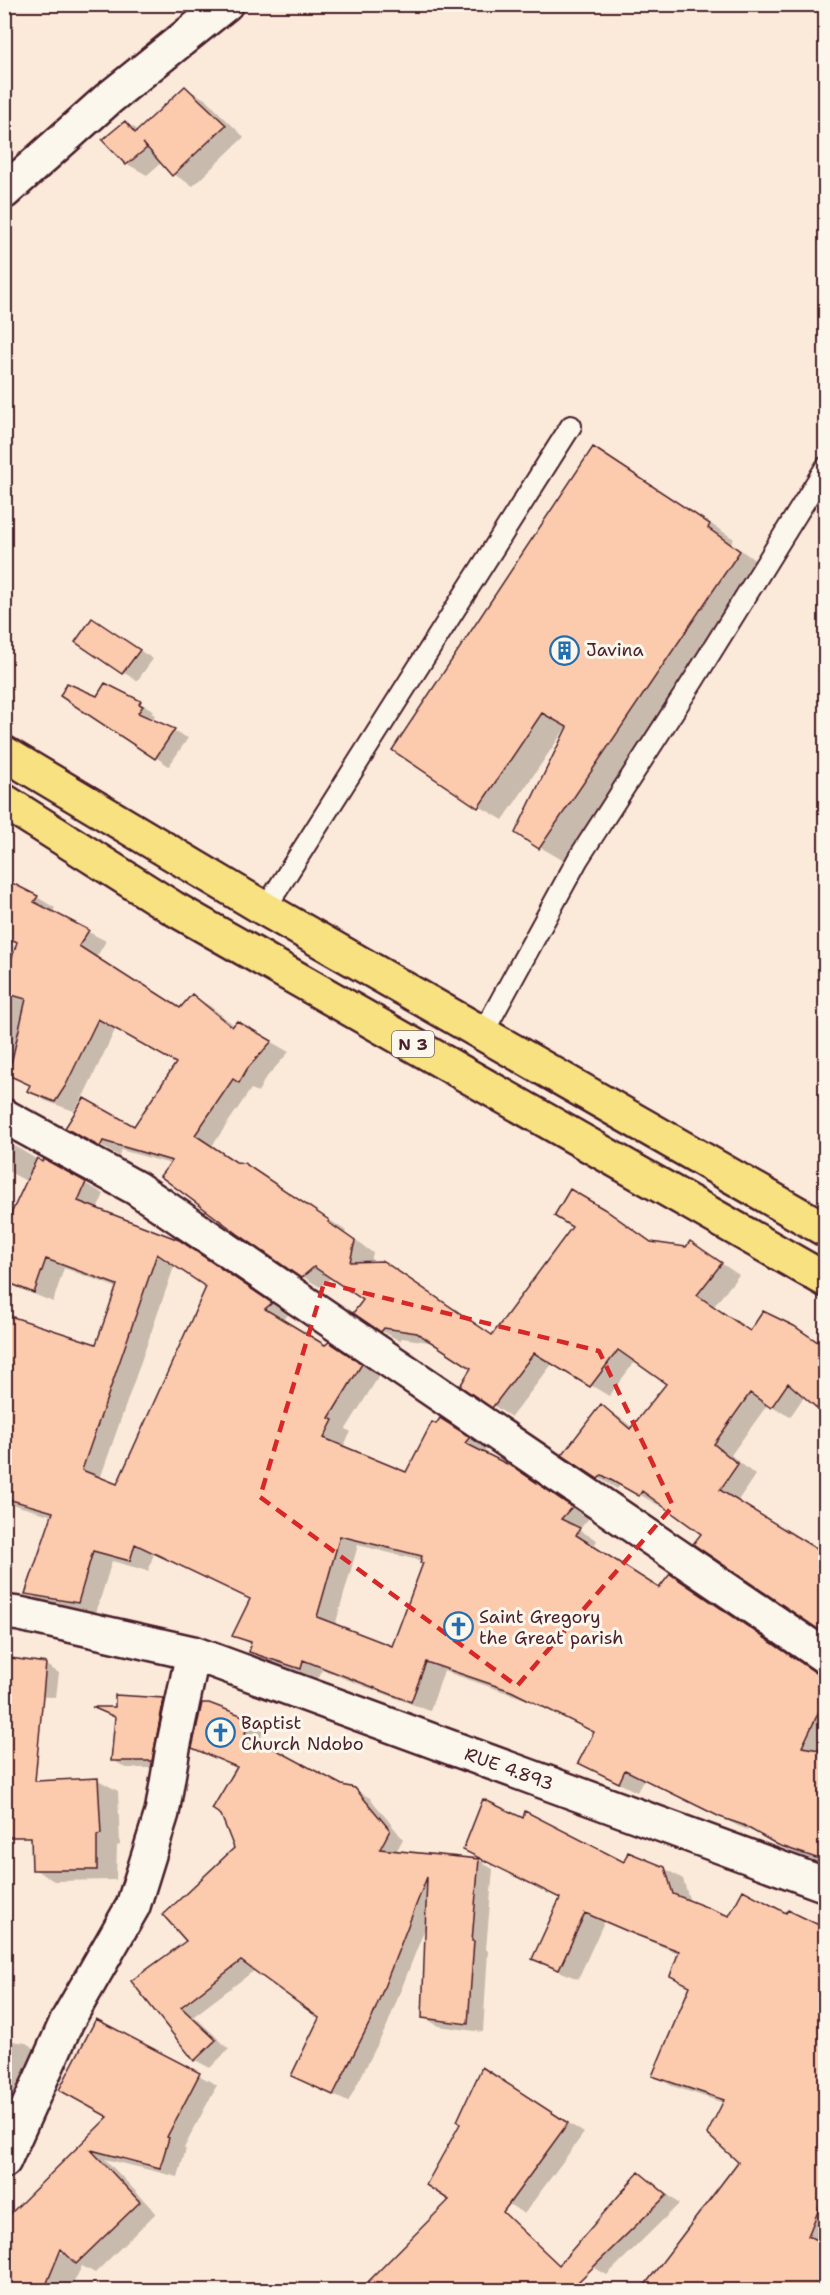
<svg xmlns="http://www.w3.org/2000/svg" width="830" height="2295" font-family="'Shantell Sans',sans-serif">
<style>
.shadow{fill:#0003;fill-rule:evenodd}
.building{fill:#fccaac;stroke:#4a1f2b;stroke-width:1.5;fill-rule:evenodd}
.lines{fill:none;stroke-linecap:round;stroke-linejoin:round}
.lane-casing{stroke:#4a1f2b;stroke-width:24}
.street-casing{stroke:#4a1f2b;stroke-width:38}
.highway-casing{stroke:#4a1f2b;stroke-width:38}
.lane{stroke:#fbf7ec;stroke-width:20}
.street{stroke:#fbf7ec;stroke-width:33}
.highway{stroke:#f8e181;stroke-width:33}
.marked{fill:none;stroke:#d62828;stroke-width:4.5;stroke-dasharray:12 8;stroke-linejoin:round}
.labels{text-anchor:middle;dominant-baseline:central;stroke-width:6;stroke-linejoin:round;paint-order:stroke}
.shield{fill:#fbf7ec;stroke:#7f6065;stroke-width:1.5}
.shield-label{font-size:16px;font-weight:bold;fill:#4a1f2b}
.poi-label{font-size:18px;fill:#4a1f2b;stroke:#fbf7ec;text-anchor:start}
.street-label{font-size:18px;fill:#4a1f2b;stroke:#fbf7ec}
</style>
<rect width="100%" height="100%" fill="#fbead9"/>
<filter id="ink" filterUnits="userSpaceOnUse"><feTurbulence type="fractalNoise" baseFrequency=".0167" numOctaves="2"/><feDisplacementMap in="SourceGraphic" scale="12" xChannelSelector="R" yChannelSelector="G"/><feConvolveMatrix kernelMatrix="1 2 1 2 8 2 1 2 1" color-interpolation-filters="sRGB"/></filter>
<g filter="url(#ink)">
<path class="shadow" d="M185,88L205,99L244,137L193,186L173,174L162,162L147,175L127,164L104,140L125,122L140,131Z
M618,463L734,539L731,543L763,566L564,861L540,847L568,727L567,726L503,820L479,806Z
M93,620L153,659L137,681L77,642Z
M106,685L153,710L151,713L155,715L152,721L188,738L169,766L62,696L97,698Z
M37,897L55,908L52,913L106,941L96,958L181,1010L192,996L210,1006L235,1026L237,1023L289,1052L265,1079L258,1092L251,1089L212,1146L239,1164L263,1175L346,1231L345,1233L373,1253L370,1263L383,1262L402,1273L493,1336L574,1227L571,1191L622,1221L655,1244L687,1249L691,1243L739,1275L714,1306L751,1331L812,1339L826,1347V1413L805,1395L790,1417L768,1404L731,1455L755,1475L737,1502L817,1550L826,1537V1632L696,1544L703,1534L660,1502L658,1505L621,1484L617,1489L599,1478L601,1406L619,1417L633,1428L668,1384L636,1360L609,1396L553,1363L511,1417L462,1385L473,1367L435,1343L402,1338L400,1341L382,1331L355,1312L366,1300L332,1277L320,1287L302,1276L171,1164L121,1150L119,1156L85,1137L134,1128L178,1063L116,1028L84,1095L74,1111L46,1101L29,1090L31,1086L4,1073V989L18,941L4,933Z
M4,1140L43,1163L45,1161L104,1194L97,1210L179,1241L198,1252L289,1314L282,1321L326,1347L329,1344L379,1376L346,1429L351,1432L343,1447L406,1474L459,1430L487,1449L483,1453L533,1480L589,1518L579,1530L597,1540L594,1547L660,1589L671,1576L821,1676L826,1677V1864L798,1855L763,1835L740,1827L644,1779L637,1792L598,1773L580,1763L595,1732L531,1701L444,1671L430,1711L322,1670L319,1678L269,1662L251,1652L252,1645L234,1635L252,1600L154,1553L148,1571L112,1561L96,1613L45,1603L27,1593L53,1516L4,1502V1325L97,1346L118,1288L64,1268L53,1302L4,1282V1233L28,1182L4,1169ZM175,1264L208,1286L118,1486L100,1479ZM358,1545L422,1561L425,1563L393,1648L335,1626Z
M46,1665L59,1673L56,1697L22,1696Z
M163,1699L177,1707L165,1768H126L113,1760L116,1718L98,1709L116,1708Z
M250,1720L265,1728L259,1742L341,1787L354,1789L370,1798L403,1839L396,1852L484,1861L464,1850L664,1868L683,1879L690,1902L730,1917L787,1915L824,1929L826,1925V2231L818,2241L826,2244V2290H796L813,2248L781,2290H643L741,2162L724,2103L672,2086L654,2076L691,1987L680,1954L604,1922L578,1979L552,1968L534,1958L561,1898L484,1861L483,1863L493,1869L486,1949L488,1951L483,2032L438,2026L424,2017L427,1923L387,2026L348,2102L308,2083L321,2018L255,1970L194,2016L229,2049L210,2068L195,2060L133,1981L188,1941L235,1848L238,1768L194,1748Z
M98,1780L118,1791L120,1845L117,1846L116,1880L54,1881L34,1869Z
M97,2021L217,2085L184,2148L186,2149L178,2177L105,2159L156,2213L95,2273L82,2266L70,2290H4V2244L68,2254L22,2205L110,2117Z
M4,2040L26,2043L39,2051L30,2096L4,2092Z
M499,2078L584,2133L524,2214L491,2192L474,2211L553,2290H361L451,2199Z
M639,2174L653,2182L679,2204L607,2275L593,2267Z"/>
<path class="building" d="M185,86L226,125L172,176L143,143L147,148L126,165L102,140L125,121L135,133Z
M593,447L710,524L708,528L740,551L539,849L515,833L567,727L542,713L478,808L392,750Z
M92,618L140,650L122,674L75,642Z
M67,683L97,696L105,683L141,701L139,704L143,706L138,713L175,729L155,759L60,696Z
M4,879L38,896L34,902L89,930L79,946L135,982L141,983L180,1008L192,994L232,1027L237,1021L272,1041L247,1069L239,1083L233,1079L195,1135L236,1162L244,1163L329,1220L328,1222L355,1241L350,1262L383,1261L492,1335L572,1227L554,1216L570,1189L604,1209L651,1242L686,1247L690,1241L722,1263L697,1295L750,1331L763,1311L794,1326L825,1347V1415L788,1383L771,1408L750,1393L714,1444L738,1464L720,1490L825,1554V1623L818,1629L693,1544L701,1534L642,1491L639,1496L602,1475L598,1479L562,1455L601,1404L630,1429L666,1384L618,1350L590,1387L534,1353L492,1408L460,1386L471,1368L417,1333L384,1328L381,1332L353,1313L363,1300L314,1267L301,1278L238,1234L160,1176L172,1161L103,1141L100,1147L65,1128L84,1098L134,1126L176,1063L98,1019L66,1085L55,1102L27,1091L30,1085L6,1074L12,1060L26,999L4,993V983L17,942L13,940L4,956Z
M37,1158L42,1162L44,1159L86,1182L78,1201L179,1240L272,1303L265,1309L325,1345L329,1342L362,1364L329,1418L333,1420L324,1438L406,1472L432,1422L436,1424L440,1418L470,1437L465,1443L515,1468L572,1507L561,1519L580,1528L576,1535L659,1588L670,1574L825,1679V1699L802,1747L825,1751V1861L778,1845L743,1825L720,1817L625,1770L619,1783L578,1763L594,1732L511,1691L426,1662L411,1702L303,1660L301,1669L249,1652L251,1642L232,1636L250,1599L135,1544L130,1561L93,1551L78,1603L25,1594L53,1512L4,1498V1314L96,1344L117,1285L46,1259L34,1293L4,1281V1229ZM157,1254L206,1287L117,1484L82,1470ZM340,1536L422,1556L420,1563H423L392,1646L317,1617Z
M10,1658L46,1663L35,1781L98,1778L101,1834L97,1835V1870H32L31,1837H4V1708Z
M115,1695L164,1698L152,1761H111L115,1717L92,1707H115Z
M202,1703H209L251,1719L245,1733L342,1785L355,1788L390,1830L380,1849L479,1859L472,1941H474L468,2024L422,2018L427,1877L372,2018L333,2095L291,2076L319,2018L241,1961L181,2007L216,2040L194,2061L131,1981L186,1941L163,1915L234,1848L221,1815L212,1809L237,1767L192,1748Z
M483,1799L523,1818L525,1811L624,1862L628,1852L665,1867L673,1894L729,1916L743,1890L786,1913L788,1910L825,1928V2194L808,2236L825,2243V2290H641L738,2162L707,2134L724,2100L652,2076L690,1986L670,1976L679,1951L634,1934L585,1913L559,1970L532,1959L560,1898L463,1850Z
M96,2019L200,2073L167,2137L169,2138L160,2168L91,2150L140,2202L76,2264L61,2249L44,2290H4V2220L108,2117L59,2090Z
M482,2067L568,2123L503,2212L559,2265L639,2172L667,2195L577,2283L585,2290H360L449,2200L426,2185L460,2124L457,2121Z"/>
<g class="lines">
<defs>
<path id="lane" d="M265,909L571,426
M483,1033L578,859L693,681L826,467"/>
<path id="street" d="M4,192L108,99L226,4
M4,1116L136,1188L826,1657
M4,1612L20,1614L193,1653L826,1885
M4,2161L67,2021L133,1906L162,1813L173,1748L193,1653"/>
<path id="highway" d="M4,753L265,909L826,1230
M4,801L173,908L826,1280"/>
</defs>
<use href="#lane" class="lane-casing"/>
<use href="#street" class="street-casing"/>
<use href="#highway" class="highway-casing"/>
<use href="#lane" class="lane"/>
<use href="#street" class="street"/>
<use href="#highway" class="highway"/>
</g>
</g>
<path class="marked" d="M324,1283L599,1351L673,1506L517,1686L260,1497Z"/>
<defs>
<symbol id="building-ring" viewBox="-11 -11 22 22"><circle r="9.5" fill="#fbf7ec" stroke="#1f6fb2" stroke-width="1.5"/><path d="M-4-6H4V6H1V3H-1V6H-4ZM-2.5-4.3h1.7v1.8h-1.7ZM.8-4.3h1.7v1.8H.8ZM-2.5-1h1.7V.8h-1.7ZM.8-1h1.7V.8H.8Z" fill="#1f6fb2"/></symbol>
<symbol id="church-ring" viewBox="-11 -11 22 22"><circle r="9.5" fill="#fbf7ec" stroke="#1f6fb2" stroke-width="1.5"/><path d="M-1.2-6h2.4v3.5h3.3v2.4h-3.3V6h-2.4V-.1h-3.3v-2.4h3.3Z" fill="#1f6fb2"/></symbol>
</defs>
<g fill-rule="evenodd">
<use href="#building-ring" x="548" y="634" width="33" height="33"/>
<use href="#church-ring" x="442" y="1610" width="33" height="33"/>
<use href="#church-ring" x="204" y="1716" width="33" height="33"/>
</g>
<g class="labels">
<rect class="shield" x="392" y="1031" width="42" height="26" rx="4.5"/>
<g class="shield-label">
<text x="413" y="1044">N 3</text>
</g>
<g class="poi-label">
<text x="586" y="650">Javina</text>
<text x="479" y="1617">Saint Gregory<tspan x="479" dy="21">the Great parish</tspan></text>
<text x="241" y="1723">Baptist<tspan x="241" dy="21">Church Ndobo</tspan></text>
</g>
<g class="street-label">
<text transform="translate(509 1769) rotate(20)">RUE 4.893</text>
</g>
</g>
<rect width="830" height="2295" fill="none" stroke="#fbf7ec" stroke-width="24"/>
<rect x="12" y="12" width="806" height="2271" fill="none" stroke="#4a1f2b" stroke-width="2" filter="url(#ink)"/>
</svg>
